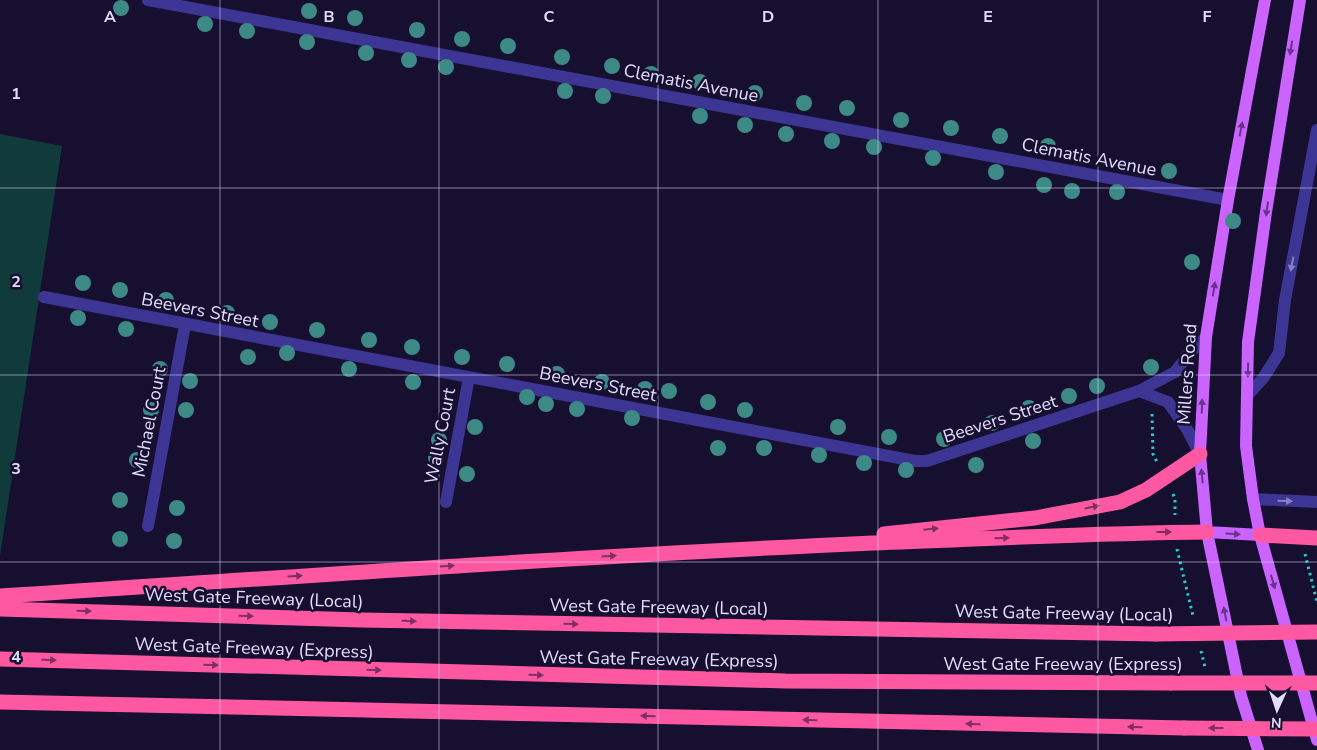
<svg xmlns="http://www.w3.org/2000/svg" width="1317" height="750" font-family="'Nunito Sans',sans-serif">
<style>
.green{fill:#113a3a}
.lines{fill:none;stroke-linecap:round;stroke-linejoin:round}
.path{stroke:#23cdc9;stroke-width:3;stroke-dasharray:2.5 4;stroke-linecap:butt}
.minor{stroke:#3c3593;stroke-width:12}
.major{stroke:#cb64ff;stroke-width:12}
.highway{stroke:#ff58a2;stroke-width:15}
.highway-bridge{stroke:#ff58a2;stroke-width:15}
.tree{fill:#3c8986}
.oneway{fill:#67358d}
.oneway2{fill:#8781c4}
.oneway3{fill:#7f3063}
.grid{fill:none;stroke:#e2ddff;stroke-width:1;stroke-opacity:0.55}
.labels{text-anchor:middle;dominant-baseline:central;stroke-width:5;stroke-linejoin:round;paint-order:stroke}
.street-label{font-size:18px;fill:#e2ddff;stroke:#160f2f}
.grid-label{font-size:16px;text-anchor:middle;font-weight:bold;fill:#e2ddff;stroke:#160f2f;stroke-width:5;stroke-linejoin:round;paint-order:stroke}
</style>
<rect width="100%" height="100%" fill="#160f2f"/>
<path class="green" d="M0,134L62,146L0,556Z"/>
<g class="lines">
<path class="path" d="M1152,414L1153,454L1157,462
M1173,494L1175,499V515
M1177,549L1193,616
M1305,554L1317,602
M1201,651L1205,667"/>
<path class="minor" d="M148,0L1228,200
M44,297L915,461H927L1139,391L1175,372L1190,353L1206,337
M1139,391L1168,402L1187,429L1200,454
M1247,396L1264,377L1279,353L1285,300L1317,130
M1253,499L1317,502
M446,502L469,377
M148,526L185,325"/>
<path class="major" d="M1300,0L1266,212L1248,342L1246,446L1253,499L1260,535L1317,740
M1207,532L1260,535
M1258,750L1241,696L1207,532L1200,454L1206,337L1228,200L1265,0"/>
<path class="highway" d="M884,534L1035,518L1120,502L1146,490L1200,454
M1260,535L1317,538
M0,596C291,577 582,556 873,543C984,539 1095,533 1207,532
M0,609L361,620L1156,634
M0,659L785,681L1171,683
M0,702L1184,728"/>
<path class="highway-bridge" d="M1156,634L1317,632
M1171,683H1317
M1184,728L1317,729"/>
</g>
<g class="tree">
<circle cx="121" cy="8" r="8"/>
<circle cx="309" cy="11" r="8"/>
<circle cx="355" cy="18" r="8"/>
<circle cx="205" cy="24" r="8"/>
<circle cx="417" cy="30" r="8"/>
<circle cx="247" cy="31" r="8"/>
<circle cx="462" cy="39" r="8"/>
<circle cx="307" cy="42" r="8"/>
<circle cx="508" cy="46" r="8"/>
<circle cx="366" cy="53" r="8"/>
<circle cx="562" cy="57" r="8"/>
<circle cx="409" cy="60" r="8"/>
<circle cx="612" cy="66" r="8"/>
<circle cx="446" cy="67" r="8"/>
<circle cx="651" cy="74" r="8"/>
<circle cx="700" cy="82" r="8"/>
<circle cx="565" cy="91" r="8"/>
<circle cx="755" cy="93" r="8"/>
<circle cx="603" cy="96" r="8"/>
<circle cx="804" cy="103" r="8"/>
<circle cx="847" cy="108" r="8"/>
<circle cx="700" cy="116" r="8"/>
<circle cx="901" cy="120" r="8"/>
<circle cx="745" cy="125" r="8"/>
<circle cx="951" cy="128" r="8"/>
<circle cx="786" cy="134" r="8"/>
<circle cx="1000" cy="136" r="8"/>
<circle cx="832" cy="141" r="8"/>
<circle cx="1048" cy="146" r="8"/>
<circle cx="874" cy="147" r="8"/>
<circle cx="933" cy="158" r="8"/>
<circle cx="1169" cy="171" r="8"/>
<circle cx="996" cy="172" r="8"/>
<circle cx="1044" cy="185" r="8"/>
<circle cx="1072" cy="191" r="8"/>
<circle cx="1117" cy="192" r="8"/>
<circle cx="1233" cy="221" r="8"/>
<circle cx="1192" cy="262" r="8"/>
<circle cx="83" cy="283" r="8"/>
<circle cx="120" cy="290" r="8"/>
<circle cx="166" cy="300" r="8"/>
<circle cx="227" cy="313" r="8"/>
<circle cx="78" cy="318" r="8"/>
<circle cx="270" cy="322" r="8"/>
<circle cx="126" cy="329" r="8"/>
<circle cx="317" cy="330" r="8"/>
<circle cx="369" cy="340" r="8"/>
<circle cx="412" cy="347" r="8"/>
<circle cx="287" cy="353" r="8"/>
<circle cx="248" cy="357" r="8"/>
<circle cx="462" cy="357" r="8"/>
<circle cx="507" cy="364" r="8"/>
<circle cx="1151" cy="367" r="8"/>
<circle cx="160" cy="369" r="8"/>
<circle cx="349" cy="369" r="8"/>
<circle cx="557" cy="374" r="8"/>
<circle cx="190" cy="381" r="8"/>
<circle cx="413" cy="382" r="8"/>
<circle cx="602" cy="382" r="8"/>
<circle cx="1097" cy="386" r="8"/>
<circle cx="645" cy="389" r="8"/>
<circle cx="669" cy="391" r="8"/>
<circle cx="1069" cy="396" r="8"/>
<circle cx="527" cy="397" r="8"/>
<circle cx="708" cy="402" r="8"/>
<circle cx="546" cy="404" r="8"/>
<circle cx="1029" cy="408" r="8"/>
<circle cx="577" cy="409" r="8"/>
<circle cx="151" cy="410" r="8"/>
<circle cx="186" cy="410" r="8"/>
<circle cx="745" cy="410" r="8"/>
<circle cx="632" cy="418" r="8"/>
<circle cx="992" cy="423" r="8"/>
<circle cx="475" cy="427" r="8"/>
<circle cx="838" cy="427" r="8"/>
<circle cx="889" cy="437" r="8"/>
<circle cx="944" cy="439" r="8"/>
<circle cx="439" cy="440" r="8"/>
<circle cx="1033" cy="441" r="8"/>
<circle cx="718" cy="448" r="8"/>
<circle cx="764" cy="448" r="8"/>
<circle cx="819" cy="455" r="8"/>
<circle cx="436" cy="458" r="8"/>
<circle cx="137" cy="460" r="8"/>
<circle cx="864" cy="463" r="8"/>
<circle cx="976" cy="465" r="8"/>
<circle cx="906" cy="470" r="8"/>
<circle cx="467" cy="474" r="8"/>
<circle cx="120" cy="500" r="8"/>
<circle cx="177" cy="508" r="8"/>
<circle cx="120" cy="539" r="8"/>
<circle cx="174" cy="541" r="8"/>
</g>
<defs><path id="oneway-solid" d="M-6-.8H1V-3.2L6.5 0L1 3.2V.8H-6Z" transform="scale(1.25)"/></defs>
<g class="oneway">
<use href="#oneway-solid" transform="translate(1291 48) rotate(99)"/>
<use href="#oneway-solid" transform="translate(1241 129) rotate(-79)"/>
<use href="#oneway-solid" transform="translate(1267 209) rotate(98)"/>
<use href="#oneway-solid" transform="translate(1214 289) rotate(-81)"/>
<use href="#oneway-solid" transform="translate(1248 370) rotate(91)"/>
<use href="#oneway-solid" transform="translate(1202 406) rotate(-88)"/>
<use href="#oneway-solid" transform="translate(1202 476) rotate(-96)"/>
<use href="#oneway-solid" transform="translate(1233 534) rotate(3)"/>
<use href="#oneway-solid" transform="translate(1273 582) rotate(74)"/>
<use href="#oneway-solid" transform="translate(1225 614) rotate(-101)"/>
</g>
<g class="oneway2">
<use href="#oneway-solid" transform="translate(1292 264) rotate(101)"/>
<use href="#oneway-solid" transform="translate(1285 501) rotate(2)"/>
</g>
<g class="oneway3">
<use href="#oneway-solid" transform="translate(1092 507) rotate(-11)"/>
<use href="#oneway-solid" transform="translate(931 529) rotate(-6)"/>
<use href="#oneway-solid" transform="translate(1164 532)"/>
<use href="#oneway-solid" transform="translate(1002 538) rotate(-2)"/>
<use href="#oneway-solid" transform="translate(609 556) rotate(-3)"/>
<use href="#oneway-solid" transform="translate(447 566) rotate(-3)"/>
<use href="#oneway-solid" transform="translate(295 576) rotate(-4)"/>
<use href="#oneway-solid" transform="translate(84 611) rotate(2)"/>
<use href="#oneway-solid" transform="translate(246 616) rotate(2)"/>
<use href="#oneway-solid" transform="translate(409 621) rotate(1)"/>
<use href="#oneway-solid" transform="translate(571 624) rotate(1)"/>
<use href="#oneway-solid" transform="translate(49 660) rotate(2)"/>
<use href="#oneway-solid" transform="translate(211 665) rotate(2)"/>
<use href="#oneway-solid" transform="translate(374 670) rotate(2)"/>
<use href="#oneway-solid" transform="translate(536 675) rotate(1)"/>
<use href="#oneway-solid" transform="translate(648 716) rotate(-179)"/>
<use href="#oneway-solid" transform="translate(810 720) rotate(-179)"/>
<use href="#oneway-solid" transform="translate(973 724) rotate(-179)"/>
<use href="#oneway-solid" transform="translate(1135 727) rotate(-179)"/>
<use href="#oneway-solid" transform="translate(1216 728) rotate(-180)"/>
</g>
<path class="grid" d="M220,0V750M439,0V750M658,0V750M878,0V750M1098,0V750M0,188H1317M0,375H1317M0,562H1317"/>
<g class="labels">
<g class="street-label">
<text transform="translate(691 83) rotate(11)">Clematis Avenue</text>
<text transform="translate(1089 157) rotate(11)">Clematis Avenue</text>
<text transform="translate(200 310) rotate(11)">Beevers Street</text>
<text transform="translate(1187 374) rotate(-86)">Millers Road</text>
<text transform="translate(598 384) rotate(11)">Beevers Street</text>
<text transform="translate(1000 419) rotate(-18)">Beevers Street</text>
<text transform="translate(149 422) rotate(-79)">Michael Court</text>
<text transform="translate(440 436) rotate(-79)">Wally Court</text>
<text transform="translate(254 598) rotate(2)">West Gate Freeway (Local)</text>
<text transform="translate(659 607) rotate(1)">West Gate Freeway (Local)</text>
<text transform="translate(1064 613) rotate(1)">West Gate Freeway (Local)</text>
<text transform="translate(254 648) rotate(2)">West Gate Freeway (Express)</text>
<text transform="translate(659 659) rotate(1)">West Gate Freeway (Express)</text>
<text x="1063" y="664">West Gate Freeway (Express)</text>
</g>
</g>
<g class="grid-label">
<text x="110" y="22">A</text>
<text x="329" y="22">B</text>
<text x="549" y="22">C</text>
<text x="768" y="22">D</text>
<text x="988" y="22">E</text>
<text x="1207" y="22">F</text>
<text x="16" y="99">1</text>
<text x="16" y="287">2</text>
<text x="16" y="474">3</text>
<text x="16" y="662">4</text>
</g>
<g transform="translate(1277 710) rotate(183)" stroke="#160f2f" stroke-width="4" paint-order="stroke">
<path d="M0-4L9 19L0 12L-9 19Z" fill="#e2ddff"/>
<text y="-8" font-size="14" font-weight="bold" text-anchor="middle" fill="#e2ddff">N</text>
</g>
</svg>
